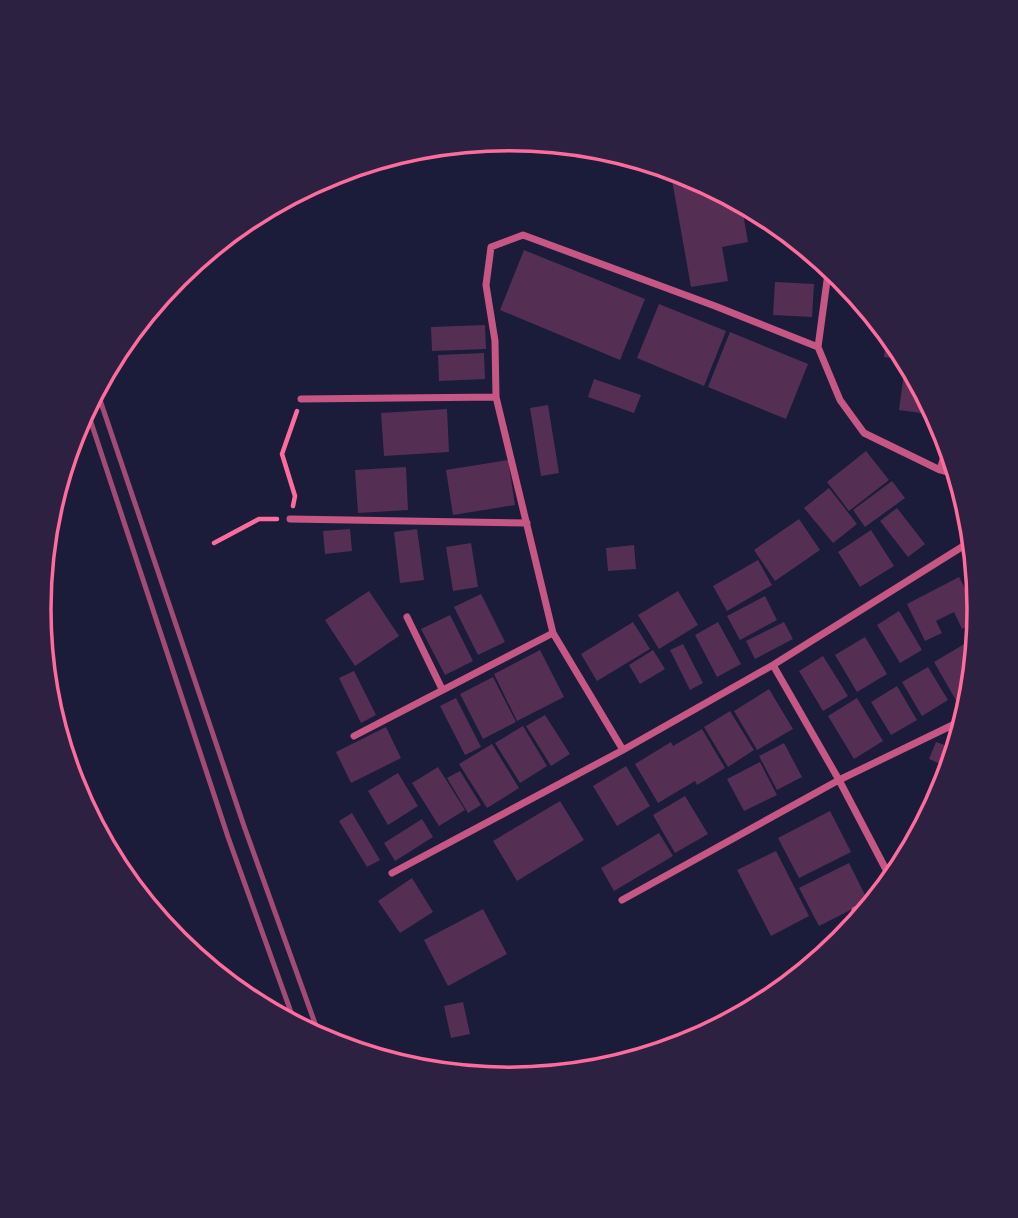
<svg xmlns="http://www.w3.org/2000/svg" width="1018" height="1218" font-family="Overpass,sans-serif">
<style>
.building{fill:#542f53}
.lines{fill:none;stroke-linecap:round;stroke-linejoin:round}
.path{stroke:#ff6b9d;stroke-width:4.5}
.minor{stroke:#c65784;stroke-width:7}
.rail{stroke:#a44b75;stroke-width:5}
.rim{fill:none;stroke:#ff6b9d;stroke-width:3.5}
</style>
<rect width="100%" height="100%" fill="#1b1b3a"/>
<path class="building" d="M670,169L689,174L741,202L748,242L722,247L728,281L691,287Z
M524,250L645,299L620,360L500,310Z
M775,282L814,284L812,317L773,315Z
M659,304L726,331L704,386L637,358Z
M485,325L486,349L432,351L431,327Z
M730,332L808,364L786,419L708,387Z
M887,332L900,348L907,360L884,357Z
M484,353L485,379L439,381L438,355Z
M905,366H910L936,415L899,410Z
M594,379L641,395L634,413L588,397Z
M548,405L559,473L541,476L530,408Z
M447,409L449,452L384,456L381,413Z
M866,451L889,480L849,511L827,482Z
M508,460L515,505L453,515L446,470Z
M406,467L408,510L358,513L355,470Z
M892,481L905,498L865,527L853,510Z
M829,488L857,524L833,543L804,508Z
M897,508L925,544L908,557L880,521Z
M799,519L820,550L775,581L754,550Z
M350,529L352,551L325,554L323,531Z
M417,529L424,580L400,583L394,532Z
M871,530L894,566L860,587L838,552Z
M471,543L478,587L453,591L446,547Z
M634,545L636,569L608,571L606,548Z
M758,560L772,585L727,611L713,586Z
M959,577L979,615L978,621L962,629L954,612L936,621L942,633L925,641L907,604Z
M369,591L399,636L355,666L325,620Z
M678,591L698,625L659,649L638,615Z
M481,594L505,642L478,655L454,607Z
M765,596L777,620L740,640L727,616Z
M899,611L922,650L900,663L877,625Z
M450,615L473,661L445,675L421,629Z
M633,622L650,649L597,681L581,654Z
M718,622L741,664L717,677L695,635Z
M784,622L793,639L755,659L746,641Z
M865,637L887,674L857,692L835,655Z
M966,643L975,658L971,693L957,702L934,662Z
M683,644L703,683L690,690L670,650Z
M540,650L564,697L517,721L494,674Z
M653,650L665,669L640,684L629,665Z
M823,656L848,696L823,711L799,671Z
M928,667L948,700L922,716L902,682Z
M354,671L376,715L361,723L339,678Z
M493,677L516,722L483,739L460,694Z
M897,686L917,720L891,735L871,702Z
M769,689L793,729L757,750L734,711Z
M456,698L481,747L465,755L440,706Z
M857,698L883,741L854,759L828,716Z
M730,711L754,750L728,767L704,727Z
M545,715L570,754L551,766L526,726Z
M523,726L547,766L520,783L495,743Z
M386,727L401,758L351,783L336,752Z
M702,729L725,768L697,785L695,781L658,803L635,764L671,742L673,746Z
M936,742L956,749L950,768L929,759Z
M784,743L802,777L777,790L759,756Z
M492,744L519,788L487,808L459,764Z
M760,762L777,795L744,811L727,779Z
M626,766L650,806L617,826L593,786Z
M438,767L465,810L439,826L412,783Z
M460,771L481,805L468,813L447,778Z
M398,773L418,806L388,825L368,791Z
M685,796L708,834L675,853L653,815Z
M560,801L584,840L517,881L493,841Z
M830,811L851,852L799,878L778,838Z
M352,813L380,860L367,867L339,821Z
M422,819L433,837L395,861L384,843Z
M659,833L673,856L614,891L601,868Z
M776,851L809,916L771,936L737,870Z
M849,863L868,901L819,926L799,888Z
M412,878L433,912L400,933L378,901Z
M483,909L507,954L448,986L424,940Z
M805,971L797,979L790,984V972Z
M463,1002L470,1034L451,1038L444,1006Z"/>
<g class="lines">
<path class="path" d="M293,506L295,496L282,454L297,411
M214,543L259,519H277"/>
<path class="minor" d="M829,266L818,347L840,400L864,433L940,470L958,475
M301,399L496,397
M940,470L948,442
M290,519L527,523
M407,617L442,689
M773,665L839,780L892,881
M354,736L553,633
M623,750L553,633L496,397L495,341L486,285L491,247L523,235L715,306L818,347
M392,873L623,750L773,665L973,540
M622,900L839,780L965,719
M854,927L855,910"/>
<path class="rail" d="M96,388L244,826L321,1040
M86,407L228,837L296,1026"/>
</g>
<path d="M0 0H1018V1218H0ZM51 609a458 458 0 1 1 916 0a458 458 0 1 1-916 0Z" fill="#2d2142" fill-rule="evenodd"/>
<path class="rim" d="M51 609a458 458 0 1 1 916 0a458 458 0 1 1-916 0Z"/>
</svg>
